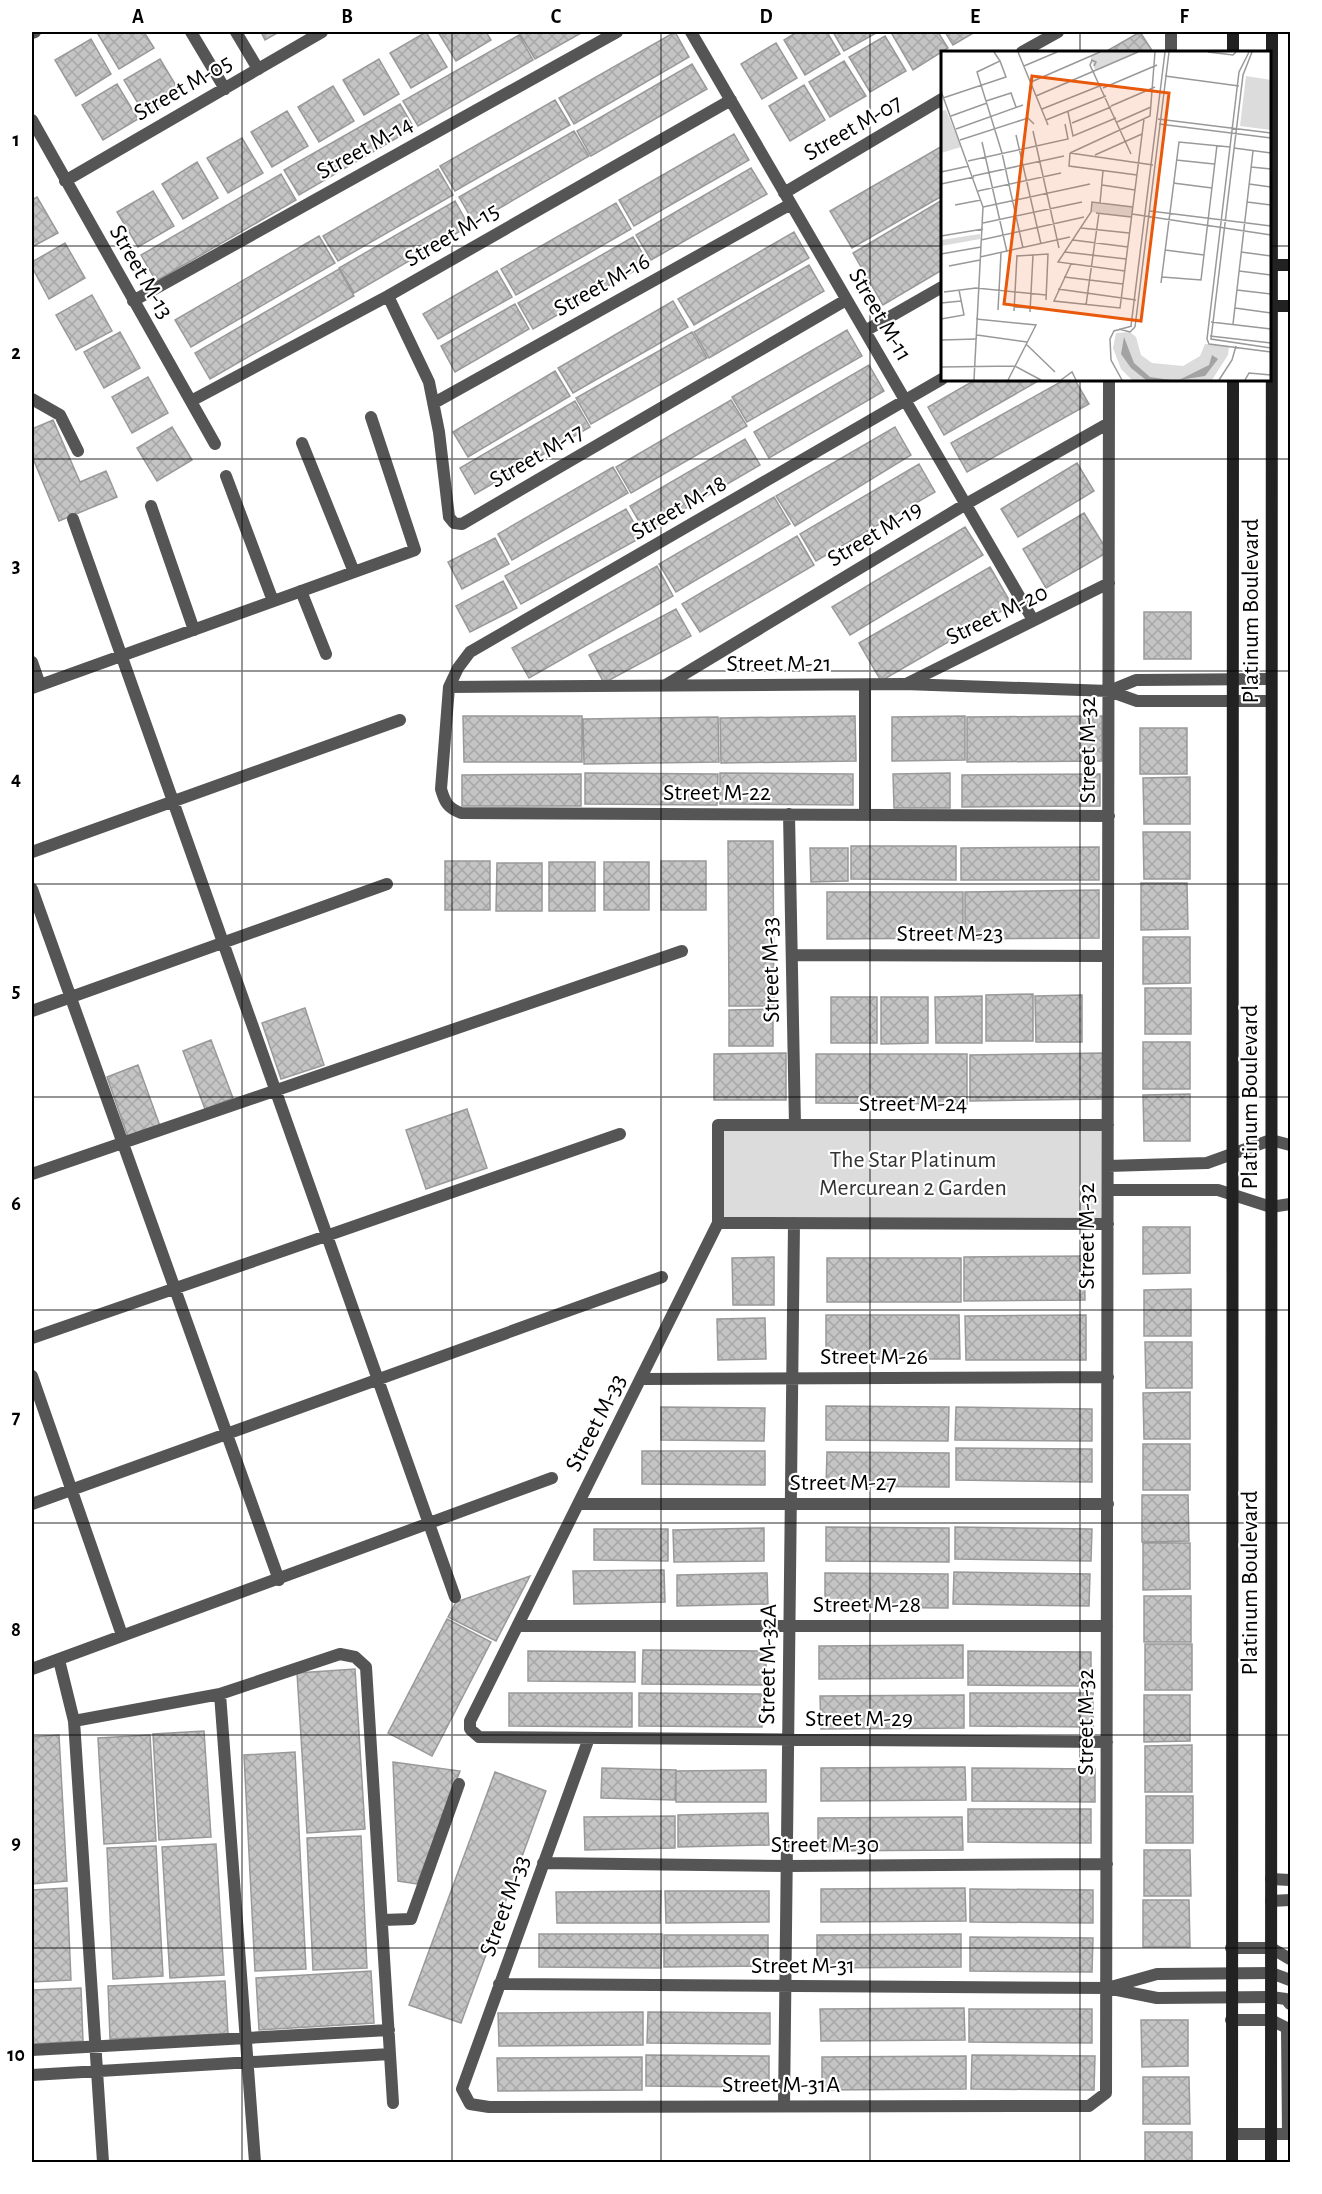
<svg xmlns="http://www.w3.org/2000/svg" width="1322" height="2194" font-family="'Alegreya Sans',sans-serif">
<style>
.garden{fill:#dcdcdc}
.building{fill:url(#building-cross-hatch);stroke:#999;stroke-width:1.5}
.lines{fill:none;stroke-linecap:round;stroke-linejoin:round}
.lane{stroke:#555;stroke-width:12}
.street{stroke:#555;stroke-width:12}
.secondary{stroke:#222;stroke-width:12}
.grid{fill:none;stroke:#000;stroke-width:1.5;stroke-opacity:0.55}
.labels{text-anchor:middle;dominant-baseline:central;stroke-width:4.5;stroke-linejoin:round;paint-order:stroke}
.street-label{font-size:24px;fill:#000;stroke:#fff}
.park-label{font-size:24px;fill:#333;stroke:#fff}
.inset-road{fill:none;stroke:#999;stroke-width:1.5}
.view{fill:#e8590c;fill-opacity:0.15;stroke:#e8590c;stroke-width:3}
.inset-edge{fill:none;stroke:#000;stroke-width:3}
.neatline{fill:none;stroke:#000;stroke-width:2}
.grid-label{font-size:20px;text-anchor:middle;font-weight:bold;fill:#000}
</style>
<defs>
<pattern id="building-cross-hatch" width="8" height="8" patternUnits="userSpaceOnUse" patternTransform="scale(1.5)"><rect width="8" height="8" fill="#c4c4c4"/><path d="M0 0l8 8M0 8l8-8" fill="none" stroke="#a7a7a7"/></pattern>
</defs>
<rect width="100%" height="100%" fill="#fff"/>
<path class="garden" d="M718,1125H1108V1224L718,1223Z"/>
<path class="building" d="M102,32H144L154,48L119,69L98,34Z
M261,32H279L265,40Z
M426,32L447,67L411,88L390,53Z
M438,32H486L491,40L456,61Z
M525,32H583L535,59L520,34Z
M675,32L689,57L574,124L559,98Z
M797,32H827L840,54L805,75L784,40Z
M833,32H878L844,51Z
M897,32H938L948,48L913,70L892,34Z
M945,32H975L953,45Z
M1140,32L1153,52H1105Z
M519,35L533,60L418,126L403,101Z
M885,36L906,71L870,92L849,57Z
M91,39L111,74L76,96L55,60Z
M776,43L797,78L762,99L741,64Z
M160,59L181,94L145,115L124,80Z
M379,59L399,94L364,115L343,80Z
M844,61L866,96L830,117L809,82Z
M692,64L707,89L591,156L577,131Z
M117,84L138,119L103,140L82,105Z
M804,85L825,120L790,141L769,106Z
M333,86L354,121L319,142L298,107Z
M555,100L570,125L455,191L440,166Z
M400,104L414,128L299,195L284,170Z
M287,111L308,146L272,167L251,132Z
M574,131L589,156L474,223L459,197Z
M734,134L749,160L634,226L619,200Z
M242,138L263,173L228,193L207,158Z
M942,146V196L852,248L830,211Z
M197,162L218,198L183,219L162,184Z
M751,168L767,194L651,260L636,235Z
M438,169L453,195L338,261L323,236Z
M281,174L296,200L156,281L141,255Z
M153,191L174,226L138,247L117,212Z
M37,197L58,233L32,247V200Z
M942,200V270L883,305L853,253Z
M455,201L469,226L354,293L339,268Z
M616,203L631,229L516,295L501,269Z
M794,232L809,258L694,325L678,299Z
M319,236L335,263L191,347L175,320Z
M633,237L648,263L533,329L518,303Z
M65,243L85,278L49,299L32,267V262Z
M809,265L824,291L709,358L694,332Z
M339,269L354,296L210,379L195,353Z
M497,271L512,297L438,339L423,314Z
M92,295L112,331L76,350L56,315Z
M673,301L688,327L573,393L558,368Z
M515,304L529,329L455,372L441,346Z
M847,330L862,356L747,422L732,397Z
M120,332L140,368L104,388L84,352Z
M692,332L707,358L591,424L576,398Z
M869,365L884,391L769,458L754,432Z
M555,371L570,396L468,457L453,432Z
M148,377L168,413L132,433L112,397Z
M975,380H1040L944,435L928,407Z
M1064,380H1075L1089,404L967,472L951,443Z
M731,400L747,426L631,493L616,467Z
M575,401L590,427L475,494L460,468Z
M53,420L80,482L106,471L117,497L59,521L32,456V429Z
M172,427L192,460L157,481L137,448Z
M895,427L911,455L795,526L776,496Z
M745,439L760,465L645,532L630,506Z
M1077,463L1094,491L1018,537L1001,509Z
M919,464L935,492L816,561L800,534Z
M613,467L628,493L512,560L498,534Z
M774,497L790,524L676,592L659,564Z
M626,509L642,537L521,604L505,576Z
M1084,513L1108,552L1046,588L1023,549Z
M965,527L983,555L850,635L832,607Z
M797,536L814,565L700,632L682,604Z
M495,538L509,564L462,589L448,562Z
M657,566L673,596L529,678L512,648Z
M990,567L1012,605L881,681L859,643Z
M503,581L517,608L470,632L456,606Z
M676,609L691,636L604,683L589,655Z
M1144,612H1191V659H1144Z
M463,716H582V762H464Z
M855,716L856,761L721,763L720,718Z
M965,716V760L892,761V717Z
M1102,716V761L967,762V717Z
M718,717L719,762L584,764L583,719Z
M1140,728H1187V774H1140Z
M585,773L718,774L717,805L585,804Z
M720,773L853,774V805L720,804Z
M950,773V808H894L893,774Z
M581,774V806H462V775Z
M1100,774V806L962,807V775Z
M1190,777V824H1144L1143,778Z
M1143,832H1190V879H1144Z
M728,841H773L774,1006H729Z
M851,846H956V880L851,879Z
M1099,847V880H961V848Z
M810,848H848V881L811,882Z
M445,861H490V910H445Z
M661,861H706V910H661Z
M549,862H595V911H549Z
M604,862H649V910H604Z
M497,863H542V911H496Z
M1141,883H1187L1188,929L1141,930Z
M1099,890V938L965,939V892Z
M827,892H963V938L827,939Z
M1143,937H1190V983L1143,984Z
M1145,988H1191V1034H1145Z
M1033,994V1041H986V995Z
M1082,995V1042H1036L1035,996Z
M982,996V1043H936L935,997Z
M831,997H877V1043H831Z
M881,997H928V1043L881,1044Z
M305,1008L324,1065L281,1079L262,1023Z
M773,1009V1046H729V1010Z
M211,1040L233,1098L205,1109L183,1051Z
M1143,1042H1190V1089H1143Z
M786,1053V1100H714V1054Z
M1103,1053L1104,1099L970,1101V1055Z
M816,1054H967V1104L816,1103Z
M138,1065L160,1126L128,1137L107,1077Z
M1190,1094V1141H1144L1143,1095Z
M467,1109L487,1168L426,1189L406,1130Z
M1143,1227H1190V1273L1143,1274Z
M1084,1256L1085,1300L964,1301V1257Z
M774,1257V1305H733L732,1258Z
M827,1258H961V1302H827Z
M1191,1289V1336H1144V1290Z
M826,1315H959L960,1359H826Z
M1086,1315V1360H966L965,1316Z
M765,1318L766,1359L718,1360L717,1319Z
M1145,1342H1192V1388H1146Z
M1190,1392V1439H1144L1143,1393Z
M826,1406L949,1407L948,1441L826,1440Z
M661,1407L765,1408L764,1441L661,1440Z
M956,1407L1092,1409V1441L955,1440Z
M1143,1444H1190V1490H1143Z
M956,1448L1092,1449V1482L956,1480Z
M642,1451H765V1485L642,1484Z
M827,1452L949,1453V1487L826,1486Z
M1142,1495H1188L1189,1541L1142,1542Z
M826,1527L949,1528V1562L826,1561Z
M955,1527L1092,1529L1091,1561L955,1559Z
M764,1528V1561L674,1562L673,1530Z
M594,1529H668V1561L594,1560Z
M1143,1543H1190V1589L1143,1590Z
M664,1570L665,1602L574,1604L573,1571Z
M954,1572L1090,1574L1089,1606L953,1604Z
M767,1573L768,1604L677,1606V1575Z
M825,1573L948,1574V1608L825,1607Z
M530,1576L496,1641L448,1617L456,1602Z
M1144,1596H1191V1642H1144Z
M447,1619L491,1642L432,1756L388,1733Z
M1145,1644H1192V1690H1145Z
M963,1645V1678L819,1679V1646Z
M643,1650L766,1651V1685L642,1684Z
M528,1651L635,1652V1682L528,1681Z
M968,1651L1091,1652V1686L968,1685Z
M355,1669L365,1829L307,1833L297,1673Z
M509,1693H632V1727L509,1726Z
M639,1693L762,1694V1727L639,1726Z
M970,1693H1093V1727L970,1726Z
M964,1695V1728L821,1729L820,1696Z
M1144,1695H1190V1741L1144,1742Z
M204,1731L211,1837L159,1840L153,1734Z
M59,1735L67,1881L32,1884V1737Z
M150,1735L156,1841L104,1844L98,1738Z
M1192,1745V1792H1145V1746Z
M295,1752L306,1969L255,1971L244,1755Z
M393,1762L460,1771L417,1884L398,1881Z
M965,1767L966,1800L821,1801V1768Z
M602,1768L676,1770L675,1800L601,1798Z
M972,1768L1095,1769V1802L972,1801Z
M766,1770V1802H676V1771Z
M495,1772L546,1791L461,2023L409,2005Z
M1146,1796H1193V1843H1146Z
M968,1809H1091V1843L968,1842Z
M768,1813L769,1845L678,1847V1815Z
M675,1816V1848L585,1850L584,1817Z
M962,1817L963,1850L818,1851V1818Z
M361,1836L367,1968L313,1970L307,1838Z
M216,1844L224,1975L170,1978L162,1847Z
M156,1846L163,1976L113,1979L107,1848Z
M1144,1850H1190L1191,1896H1144Z
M67,1888L71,1980L32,1982V1890Z
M965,1888L966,1921L821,1922V1889Z
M970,1889L1093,1890V1923L970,1922Z
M661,1891L660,1923H557L556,1892Z
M665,1891H769V1922L666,1923Z
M1143,1900H1189L1190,1947H1143Z
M539,1934H662L661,1968L539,1967Z
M961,1934V1967L817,1968V1935Z
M664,1935H768V1966L664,1967Z
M970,1937L1093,1938L1092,1972L970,1971Z
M371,1971L374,2023L259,2030L256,1978Z
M225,1981L228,2034L110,2039L108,1986Z
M81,1988L83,2041L32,2044V1990Z
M964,2008L965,2040L821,2041L820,2009Z
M969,2009H1092V2043L969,2042Z
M643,2012V2045L499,2046L498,2013Z
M648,2012L770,2013V2044L647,2043Z
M1141,2020H1188V2066L1142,2067Z
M646,2055L769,2056V2087L646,2086Z
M972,2055L1095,2056L1094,2090L971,2089Z
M966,2056V2089L822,2090V2057Z
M642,2057V2090L498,2091L497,2058Z
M1143,2077H1189L1190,2124H1143Z
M1145,2132H1192V2162H1145Z"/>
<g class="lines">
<path class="lane" d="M236,32L258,69
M301,591L326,654
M1271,1879L1290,1880
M1271,1901L1290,1900
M1231,1948H1271L1290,1959
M1271,1973L1290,1980
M1271,1997L1286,1999L1290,2004
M1231,2020H1271L1287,2028L1288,2134
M1232,2134H1290"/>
<path class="street" d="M191,32L225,89
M691,32L1033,620
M32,33L35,32
M1022,52L1058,32
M1171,52V32
M32,120L215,444
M65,181L322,32
M784,193L942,99
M388,296L429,382L439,432L449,517L454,523L462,524L846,300
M133,301L617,32
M865,331L942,287
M942,379L470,652L458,668L449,687L441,789C445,803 448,808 461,813L1109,816
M32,399L60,415L78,451
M191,401L388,296L731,100
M434,403L791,204
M302,443L354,572
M226,476L273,601
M151,506L194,630
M73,519L455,1597
M32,662L40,685
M906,684L1109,583
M666,685L966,504L1109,423
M865,685V815
M449,687L904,684L1109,691L1137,701H1271
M32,688L415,550L371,417
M1109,691L1136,680L1271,679
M789,814L795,1125
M32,852L400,720
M32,889L279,1580
M792,955L1108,956
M32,1011L387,884
M1108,1166L1207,1163L1271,1140L1290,1145
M32,1174L682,951
M1108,1190H1218L1271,1207L1290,1204
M718,1223L1108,1224
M32,1338L620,1134
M32,1376L122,1635
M641,1379L1108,1377
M32,1504L662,1277
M578,1504H1108
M518,1626H1107
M59,1660L74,1721L103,2162
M32,1669L552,1478
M220,1694L255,2162
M74,1721L220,1694L340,1654L355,1657L366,1667L393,2103
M589,1738L462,2089L470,2104L489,2107L1089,2106L1106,2093L1109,380
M1107,1742L479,1737L470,1729V1721L718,1223V1125H1108
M543,1863L787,1866L1107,1864
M383,1920L411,1919L459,1784
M499,1984L1107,1988L1157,1998L1271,1997
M1111,1987L1157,1974L1271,1973
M32,2050L389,2030
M32,2075L390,2054
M784,2106L794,1223"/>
<path class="secondary" d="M1233,32V52
M1270,265H1290
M1270,306H1290
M1232,2162L1233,380
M1271,2162L1272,32"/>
</g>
<path class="grid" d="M242,32V2162M452,32V2162M661,32V2162M870,32V2162M1080,32V52M32,246H942M1270,246H1290M1080,380V2162M32,459H1290M32,671H1290M32,884H1290M32,1097H1290M32,1310H1290M32,1523H1290M32,1735H1290M32,1948H1290"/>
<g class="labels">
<g class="street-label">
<text transform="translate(183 88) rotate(-30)">Street M-05</text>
<text transform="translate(853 128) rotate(-30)">Street M-07</text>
<text transform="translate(365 148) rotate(-29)">Street M-14</text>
<text transform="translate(452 235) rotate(-30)">Street M-15</text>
<text transform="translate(141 272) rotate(60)">Street M-13</text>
<text transform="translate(602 285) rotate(-29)">Street M-16</text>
<text transform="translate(880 315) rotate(60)">Street M-11</text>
<text transform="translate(537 456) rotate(-30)">Street M-17</text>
<text transform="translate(679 508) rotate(-30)">Street M-18</text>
<text transform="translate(875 534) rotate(-31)">Street M-19</text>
<text transform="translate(1251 611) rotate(-90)">Platinum Boulevard</text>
<text transform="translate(997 615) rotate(-26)">Street M-20</text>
<text x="779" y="664">Street M-21</text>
<text transform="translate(1088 750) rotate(-90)">Street M-32</text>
<text x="717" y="793">Street M-22</text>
<text x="950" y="934">Street M-23</text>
<text transform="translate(771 970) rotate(-91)">Street M-33</text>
<text transform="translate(1250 1097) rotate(-90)">Platinum Boulevard</text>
<text x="913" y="1104">Street M-24</text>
<text transform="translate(1087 1236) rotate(-90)">Street M-32</text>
<text x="874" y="1357">Street M-26</text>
<text transform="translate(596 1423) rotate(-63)">Street M-33</text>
<text x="843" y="1483">Street M-27</text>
<text transform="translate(1250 1583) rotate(-90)">Platinum Boulevard</text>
<text x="867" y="1605">Street M-28</text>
<text transform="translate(768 1664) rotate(-89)">Street M-32A</text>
<text x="859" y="1719">Street M-29</text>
<text transform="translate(1086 1722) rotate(-90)">Street M-32</text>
<text x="825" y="1845">Street M-30</text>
<text transform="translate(505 1906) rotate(-70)">Street M-33</text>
<text x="803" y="1966">Street M-31</text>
<text x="781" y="2085">Street M-31A</text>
</g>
<g class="park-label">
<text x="913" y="1160">The Star Platinum<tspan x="913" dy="28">Mercurean 2 Garden</tspan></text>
</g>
</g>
<g transform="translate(941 51)">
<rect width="330" height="330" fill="#fff"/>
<path d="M39,183V188L0,195V189ZM189,281L195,286L200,304L211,312L242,315L259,305L264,293L288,295L287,304L271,329H191L180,318L172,297L175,282Z" fill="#dcdcdc"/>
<path d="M5,59L20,96L0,102V60Z" fill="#dcdcdc"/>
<path d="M159,1H197L154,19L149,5ZM305,25L330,29V79L299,75ZM151,151L192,156L190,166L150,161Z" fill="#dcdcdc"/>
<path d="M183,286L193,312L209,326L230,329H205L190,317L180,303ZM271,304L277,308L264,325L238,329L268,314Z" fill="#a3a3a3"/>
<path class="inset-road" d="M53,1L59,10L36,21L61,102L82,197M77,1L107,74M267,1L292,4L295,1M308,1L298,21L266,288L268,293L330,301M311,1L302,24L270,288L330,297M83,15L116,1M153,15L155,11L151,9L149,14L190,103M224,25L298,35M90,31L159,1M162,37L216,14M0,40L42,156L33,329M95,45L197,1M2,47L65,26L59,10M45,50L70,42L75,56M170,55L214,36M101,58L161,34M127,61L132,85L175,67M10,65L46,52M217,68L330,82M105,69L165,45M176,71L210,56M131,72L170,56M218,73L330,87M15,78L82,54M92,80L118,197M75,84L100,193M19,89L87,67L93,73M41,91L66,201M293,97L330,102M129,102L209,65L214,1M129,102L212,114M129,102L128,115L196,124M154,104L201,83M235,109L273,113M27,110L127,88L124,73M310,116L330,118M0,121L28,115M32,125L123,105M232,132L271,137M0,133L33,126M308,133L330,136M161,134L194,139M37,140L120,122M306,151L330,154M159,152L162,120M14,154L40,149M42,156L149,133M209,160L330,175M155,162L190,166M191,163L330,184M42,172L141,151M140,177L188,182M0,185L42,178M40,189L143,166M132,189L187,196M224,199L263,204M124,201L185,208M300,201L330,205M0,203L40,196M76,205L107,203L105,249M39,206L129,186M130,213L113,250L179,257L203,68M8,215L39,209M184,220L117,211L150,161L151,151L192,156M298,220L330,224M123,226L182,233M221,226L260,229L276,94M220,232L238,91L289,96M117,238L195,249M296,239L330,243M3,241L35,237L105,244M0,252L20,250M145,254L158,162M74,256L103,258M294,257L330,262M57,259L60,202M73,260L76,204M89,261L92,204M0,268L23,264L18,239M35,268L95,274L67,329M270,271L330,278M292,273L312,100M190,275L224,1M194,276L228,1M178,278L189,281L194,276M36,284L86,291M269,285L330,292M0,289L36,288M85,293L114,321M0,316L74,315L100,329M120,329L131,321L135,329M181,329L170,309L169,288L173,280L191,275M278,329L291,309L295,295M304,329L308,322L330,324"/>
<path class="view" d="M91,25L228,42L200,270L63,253Z"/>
<rect width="330" height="330" class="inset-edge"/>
</g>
<rect width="1322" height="2194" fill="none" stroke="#ffffff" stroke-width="66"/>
<rect x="33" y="33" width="1256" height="2128" class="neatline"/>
<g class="grid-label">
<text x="138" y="23">A</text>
<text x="347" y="23">B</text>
<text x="556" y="23">C</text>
<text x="766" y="23">D</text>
<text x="975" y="23">E</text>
<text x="1184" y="23">F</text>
<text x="16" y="146">1</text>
<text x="16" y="359">2</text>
<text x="16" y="572">3</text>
<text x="16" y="785">4</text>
<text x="16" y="997">5</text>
<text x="16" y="1210">6</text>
<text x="16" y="1423">7</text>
<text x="16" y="1636">8</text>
<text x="16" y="1849">9</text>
<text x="16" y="2061">10</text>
</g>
</svg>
